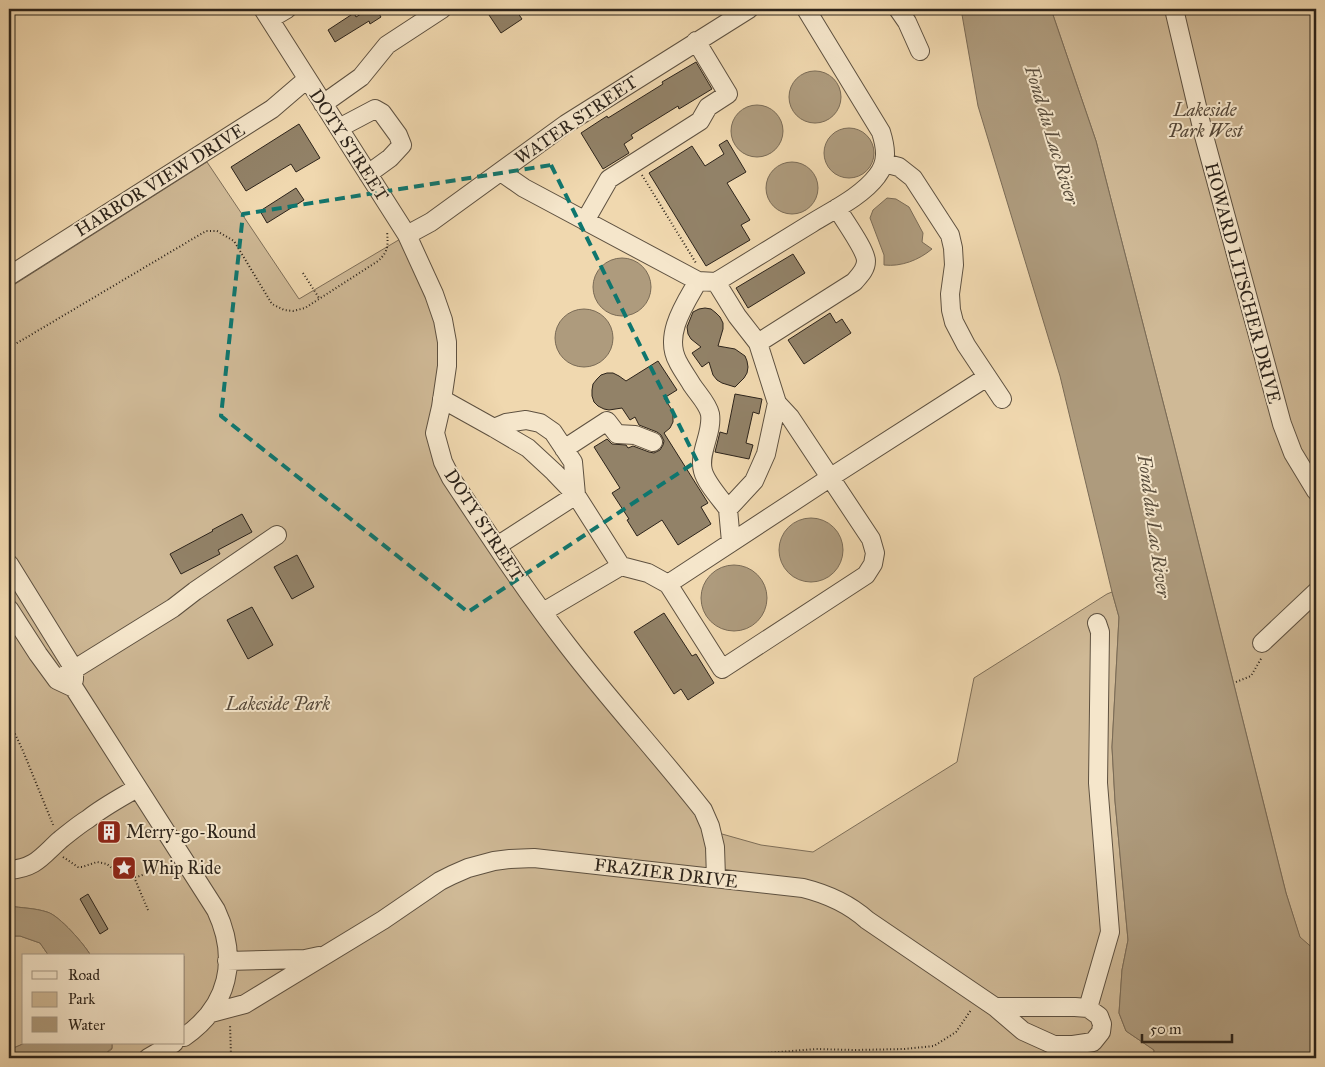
<svg xmlns="http://www.w3.org/2000/svg" width="1325" height="1067" font-family="'IM FELL Great Primer',serif">
<style>
.green{fill:#cfb996;stroke:#7e6e58}
.water{fill:#ae9b7d;stroke:#7a6b56}
.building{fill:#928268;stroke:#2d241b}
.lines{fill:none;stroke-linecap:round;stroke-linejoin:round}
.minor-casing{stroke:#5e5140;stroke-width:20}
.path{stroke:#2d241b;stroke-width:2;stroke-dasharray:1 2.5;stroke-linecap:butt}
.minor{stroke:#f5e6cb;stroke-width:18}
.marked{fill:none;stroke:#0f766e;stroke-width:4;stroke-dasharray:10 6;stroke-linejoin:round}
.labels{text-anchor:middle;dominant-baseline:central;stroke-width:4;stroke-linejoin:round;paint-order:stroke}
.park-label{font-size:18px;font-style:italic;fill:#56493a;stroke:#f5e6cb}
.street-label{font-size:18px;fill:#2d241b;stroke:#f5e6cb}
.poi-label{font-size:18px;fill:#2d241b;stroke:#f5e6cb;text-anchor:start}
.water-label{font-size:19px;font-style:italic;fill:#5a4e3d;stroke:#f5e6cb}
</style>
<rect width="100%" height="100%" fill="#f0d8af"/>
<filter id="stains"><feTurbulence type="fractalNoise" baseFrequency=".004" numOctaves="4"/><feColorMatrix values="0 0 0 0 .2 0 0 0 0 .09 0 0 0 0 .02 0 0 0 .5 -.17"/></filter>
<radialGradient id="worn" r=".72"><stop offset=".6" stop-color="#630" stop-opacity="0"/><stop offset="1" stop-color="#630" stop-opacity=".3"/></radialGradient>
<path class="green" d="M1051,9H1316V951L1300,938L1286,893L1173,441L1096,141Z
M207,162L299,299L407,235L434,294L444,382L443,462L712,834H722L761,845L813,852L957,762L974,678L1107,594L1112,592L1119,617L1112,747L1115,801L1128,940L1122,970L1119,1013L1126,1031L1154,1050V1058H100L112,1049V1043H184V956H91C85,945 59,915 47,912C35,908 21,908 9,906V288Z
M9,936H20L40,943L49,956H24V1043H25L9,1050Z"/>
<path class="water" d="M961,9H1051L1096,141L1173,441L1286,893L1300,937L1316,951V1058H1154V1050L1126,1031L1119,1013L1122,970L1128,940L1115,801L1112,747L1119,617L1112,592L1060,376L978,106Z
M789 97a26 26 0 1 1 52 0a26 26 0 1 1-52 0Z
M731 131a26 26 0 1 1 52 0a26 26 0 1 1-52 0Z
M824 153a25 25 0 1 1 50 0a25 25 0 1 1-50 0Z
M766 188a26 26 0 1 1 52 0a26 26 0 1 1-52 0Z
M887,198L896,199L909,207L923,233L922,242L932,249C919,260 901,267 884,265V255L870,218L873,210Z
M593 287a29 29 0 1 1 58 0a29 29 0 1 1-58 0Z
M555 338a29 29 0 1 1 58 0a29 29 0 1 1-58 0Z
M779 550a32 32 0 1 1 64 0a32 32 0 1 1-64 0Z
M701 598a33 33 0 1 1 66 0a33 33 0 1 1-66 0Z
M9,906C21,908 35,908 47,912C59,915 85,945 91,956H49L40,943L20,936H9Z
M25,1043H112V1048L100,1058H9V1050Z"/>
<path class="building" d="M369,9H376L381,17L370,24L369,21L335,42L328,30L354,13L356,17Z
M485,9H515L522,19L501,33Z
M696,62L712,89L679,109L678,106L631,135L633,138L624,144L629,153L603,169L581,133L607,116L608,118L663,84L662,82Z
M299,124L320,158L296,172L291,164L246,191L231,167Z
M727,140L746,172L727,183L750,220L741,225L750,240L706,266L649,173L692,146L705,166L724,154L719,145Z
M296,188L304,200L267,223L260,211Z
M793,254L805,273L748,308L736,288Z
M705,308L711,309L716,313L720,317L723,323V329L718,346L735,349L745,356L747,361L748,367L747,373L744,378L735,387L722,383L717,380L713,375L709,362L702,367L692,353L701,347L691,339L688,334L687,327L693,312L699,309Z
M830,313L836,323L842,319L851,333L804,364L788,340Z
M658,361L677,390L664,398L672,410L673,416V422L670,428L664,433L708,503L701,507L711,524L678,545L662,520L637,536L627,520L629,519L612,493L620,488L594,447L607,439L612,444L626,445L628,448L633,446L649,452L654,453L660,450L663,445L664,441L661,435L657,432L639,425L635,417L630,420L622,408L609,410L604,409L598,406L594,402L592,396V390L593,384L597,379L601,375L607,373H613L619,376L626,381Z
M735,394L762,399L759,414L753,412L746,443L753,445L749,459L715,452L720,432L727,434Z
M242,514L252,532L218,550L220,554L181,574L170,554L213,531L212,530Z
M297,555L314,587L292,599L274,567Z
M252,607L273,645L248,659L227,620Z
M664,613L692,656L696,654L714,683L688,700L681,689L674,694L634,632Z
M98 832a11 11 0 1 1 22 0a11 11 0 1 1-22 0Z
M88,894L108,929L100,934L80,899Z"/>
<g class="lines">
<defs>
<path id="minor" d="M263,9L407,235L434,294L443,320L447,342V366L441,407L435,433L443,462L451,478C489,535 526,592 568,646C611,702 659,754 703,810L710,826L715,847L716,878
M898,9L907,22L920,51
M1174,9L1204,136L1282,424L1293,453L1316,491
M270,19L287,9
M323,104L361,77L387,45L442,9
M339,128L375,109L382,113L398,135L402,145L390,158L368,174
M884,163L899,167L913,178L950,235L953,248L954,265L950,294L951,310L954,322L966,345L1002,399
M501,172L524,188L698,281L716,282C748,262 780,243 812,223C833,210 862,196 877,176C888,162 886,148 881,132L806,9
M585,221L609,179L700,121L708,107L728,94L696,41
M407,235L431,222L566,124L749,9
M9,276L272,109L307,79
M698,281C685,304 663,335 678,362C682,370 688,378 692,385C698,394 708,404 710,414C713,433 698,453 703,471C706,483 720,498 728,509
M758,343L854,282C859,276 866,270 866,261C866,250 843,219 837,208
M442,399L494,428L528,448L554,472L576,495L621,566L648,573L668,584L722,669L866,575L873,564L875,553L871,539L790,417L777,403L758,343L737,316L716,282
M494,428L506,423L526,420L540,423L553,432L573,462L576,495L497,546
M564,449L607,421L617,434L635,435L653,442
M731,542L728,509L754,481L766,454L777,403
M9,564L74,669V680
M668,584L831,477L987,377
M9,609L38,654L57,680L74,688L216,910C239,959 229,1006 184,1037
M543,612L621,566
M1262,643L1316,592
M57,680L173,608L195,591L277,535
M9,870C36,868 42,856 60,840C69,833 78,825 88,819C103,807 120,798 137,788
M227,961L305,959L319,956
M1088,1008L1110,932L1098,783L1100,632L1097,623
M211,1013L245,1004L383,920L440,881L452,875L468,868L494,861L510,859L534,858L803,888C827,894 848,903 867,920L995,1007L1023,1031L1054,1045H1073L1093,1042L1101,1032L1102,1024L1099,1016L1088,1008L1075,1007H995
M148,1058L174,1043"/>
</defs>
<use href="#minor" class="minor-casing"/>
<path class="path" d="M642,175L696,263
M303,273L319,298
M9,350L12,346L206,231H217L234,241L272,304L284,310L293,311L305,308L378,261C389,251 388,245 387,231
M1236,682L1251,676L1262,657
M9,721L23,751L54,827
M63,857L78,867H82L97,862L107,864L121,876L137,877L145,874
M134,877L148,910
M9,1026L15,1024
M229,1058L231,1056L230,1024
M705,1058L816,1049L855,1050L904,1049L934,1046L956,1032L971,1010"/>
<use href="#minor" class="minor"/>
</g>
<path class="marked" d="M551,165L697,461L468,612L221,416L243,214Z"/>
<defs>
<symbol id="building-square" viewBox="-11 -11 22 22"><rect x="-9" y="-9" width="18" height="18" rx="4" fill="#8f2418" stroke="#f5e6cb"/><path d="M-4-6H4V6H1V3H-1V6H-4ZM-2.5-4.3h1.7v1.8h-1.7ZM.8-4.3h1.7v1.8H.8ZM-2.5-1h1.7V.8h-1.7ZM.8-1h1.7V.8H.8Z" fill="#fff"/></symbol>
<symbol id="sight-square" viewBox="-11 -11 22 22"><rect x="-9" y="-9" width="18" height="18" rx="4" fill="#8f2418" stroke="#f5e6cb"/><path d="M0-6L1.8-2.2L6-1.7L2.9 1.2L3.7 5.4L0 3.3L-3.7 5.4L-2.9 1.2L-6-1.7L-1.8-2.2Z" fill="#fff"/></symbol>
</defs>
<g fill-rule="evenodd">
<use href="#building-square" x="95" y="818" width="28" height="28"/>
<use href="#sight-square" x="110" y="854" width="28" height="28"/>
</g>
<g class="labels">
<g class="park-label">
<text x="1205" y="110">Lakeside<tspan x="1205" dy="21">Park West</tspan></text>
<text x="278" y="704">Lakeside Park</text>
</g>
<g class="street-label">
<text transform="translate(576 120) rotate(-34)">WATER STREET</text>
<text transform="translate(349 145) rotate(57)">DOTY STREET</text>
<text transform="translate(160 180) rotate(-32)">HARBOR VIEW DRIVE</text>
<text transform="translate(1243 283) rotate(75)">HOWARD LITSCHER DRIVE</text>
<text transform="translate(484 525) rotate(57)">DOTY STREET</text>
<text transform="translate(666 873) rotate(7)">FRAZIER DRIVE</text>
</g>
<g class="poi-label">
<text x="126" y="832">Merry-go-Round</text>
<text x="142" y="868">Whip Ride</text>
</g>
<g class="water-label">
<text transform="translate(1052 135) rotate(73)">Fond du Lac River</text>
<text transform="translate(1154 526) rotate(82)">Fond du Lac River</text>
</g>
</g>
<rect width="1325" height="1067" fill="none" stroke="#f0d8af" stroke-width="30"/>
<rect x="10" y="10" width="1305" height="1047" fill="none" stroke="#2d241b" stroke-width="2.5"/>
<rect x="15" y="15" width="1295" height="1037" fill="none" stroke="#2d241b"/>
<rect x="22" y="954" width="162" height="90" fill="#f5e6cb" stroke="#a59885"/>
<rect x="32" y="971" width="25" height="8" fill="#f5e6cb" stroke="#a59885"/>
<text x="68" y="980" font-size="15" fill="#2d241b">Road</text>
<rect x="32" y="992" width="25" height="15" fill="#cfb996" stroke="#a59885"/>
<text x="68" y="1004" font-size="15" fill="#2d241b">Park</text>
<rect x="32" y="1017" width="25" height="15" fill="#ae9b7d" stroke="#a59885"/>
<text x="68" y="1030" font-size="15" fill="#2d241b">Water</text>
<path d="M1142 1034v8h90v-8" fill="none" stroke="#2d241b" stroke-width="2.5"/>
<text x="1150" y="1034" font-size="15" fill="#2d241b" stroke="#f5e6cb" stroke-width="4" paint-order="stroke">50 m</text>
<rect width="100%" height="100%" filter="url(#stains)"/>
<rect width="100%" height="100%" fill="url(#worn)"/>
</svg>
